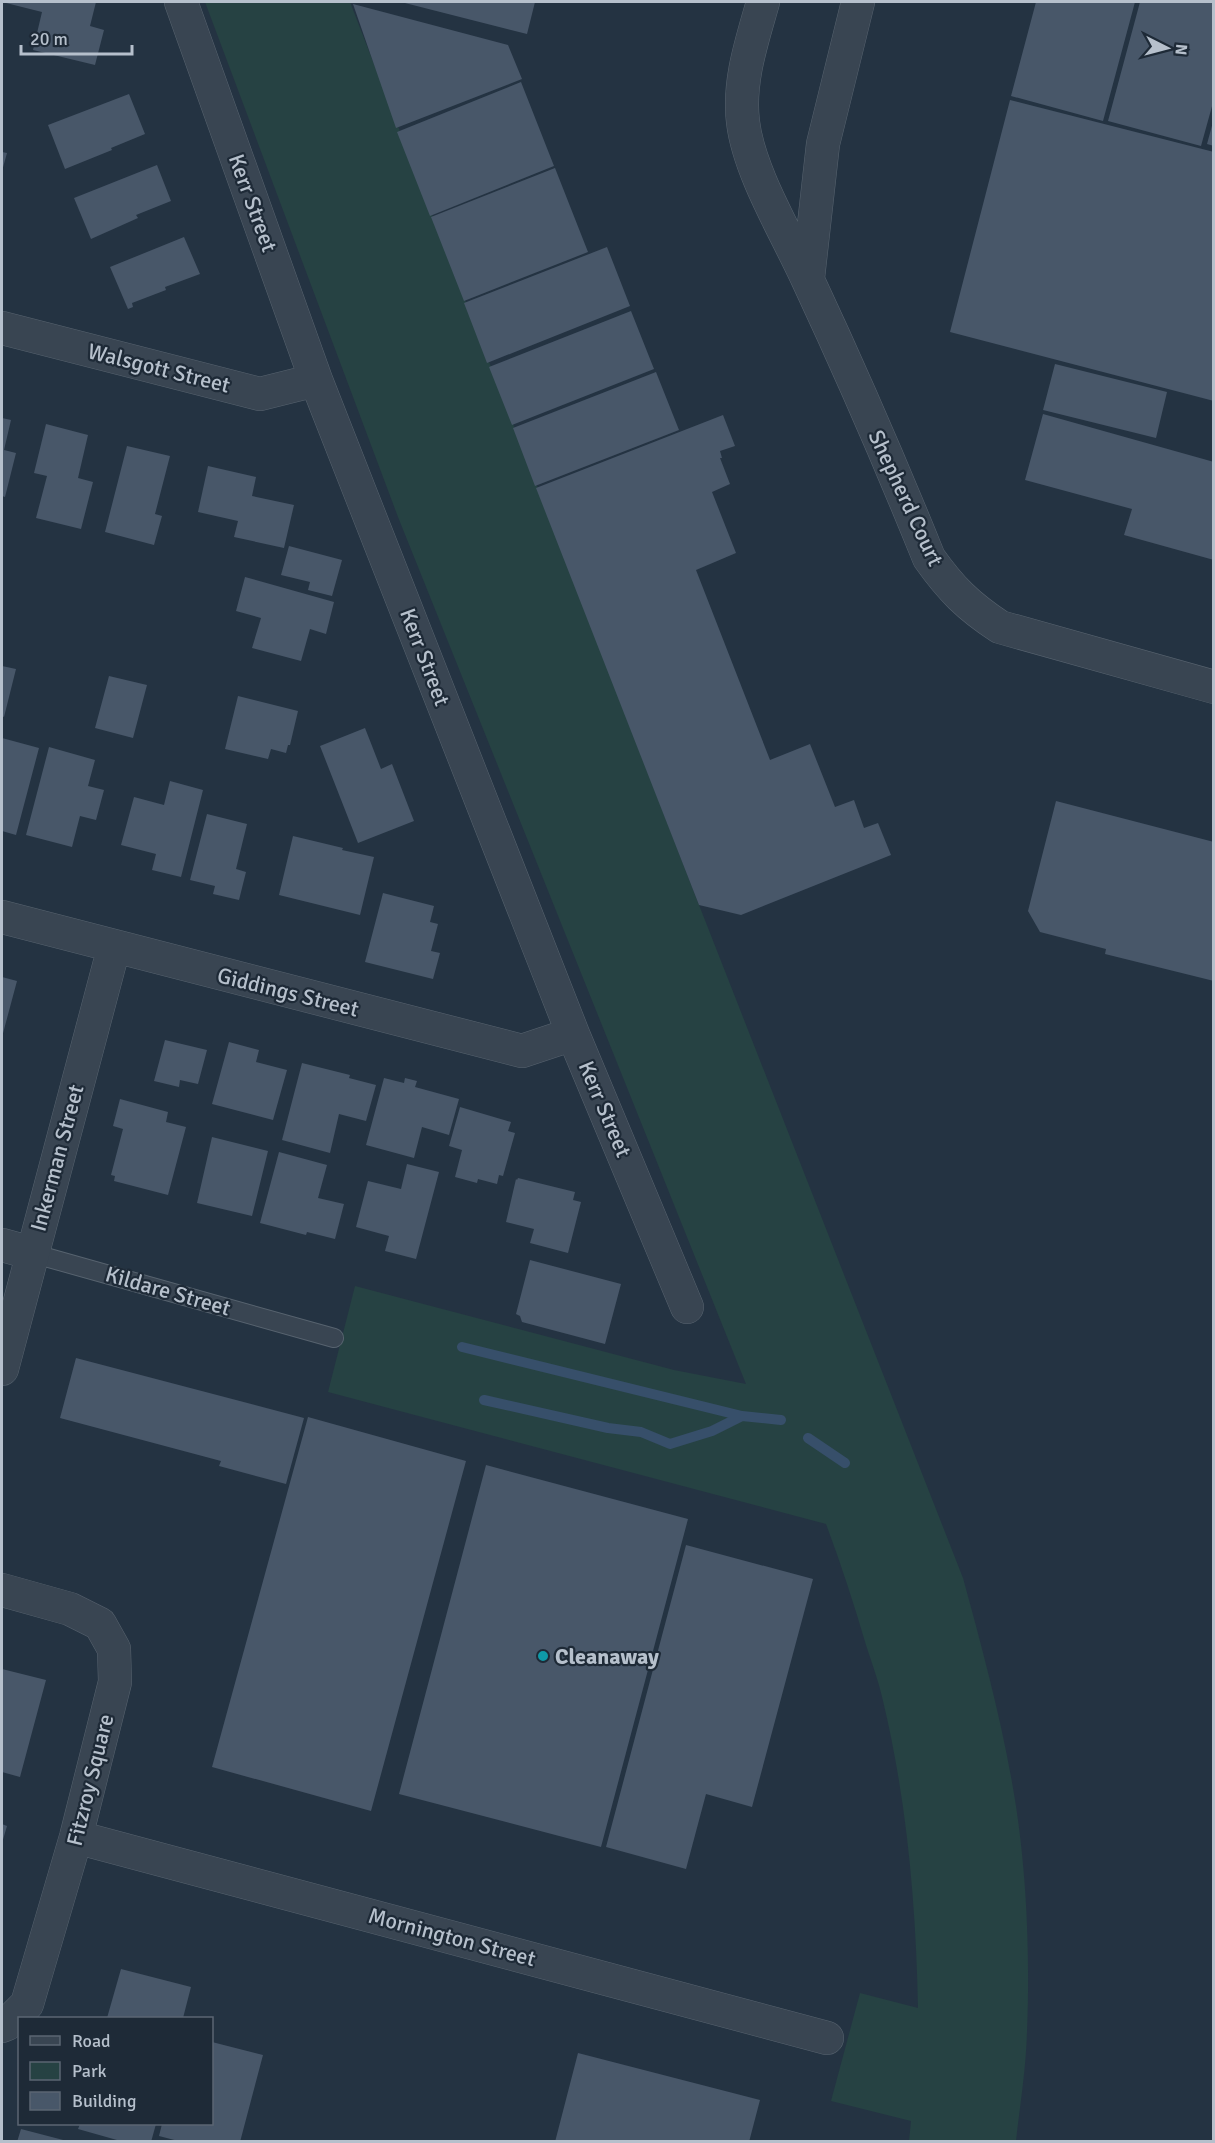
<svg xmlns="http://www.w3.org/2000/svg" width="1215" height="2143" font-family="Signika,sans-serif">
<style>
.green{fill:#264243}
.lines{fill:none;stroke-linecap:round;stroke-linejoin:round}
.stream{stroke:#374f6a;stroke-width:10}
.building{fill:#485769}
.service-casing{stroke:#57636f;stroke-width:20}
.minor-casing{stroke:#57636f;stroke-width:34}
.service{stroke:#394552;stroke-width:18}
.minor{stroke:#394552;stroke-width:33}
.culture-dot{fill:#0f9aa8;stroke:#1e2a37;stroke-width:2}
.labels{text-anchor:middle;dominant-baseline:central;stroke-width:4.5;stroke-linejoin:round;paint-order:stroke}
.street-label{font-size:22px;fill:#b6c0cc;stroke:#1e2a37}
.poi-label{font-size:22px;font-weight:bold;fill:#b6c0cc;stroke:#1e2a37;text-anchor:start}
</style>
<rect width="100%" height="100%" fill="#243342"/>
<path class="green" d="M205,2H350L699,905L963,1578C983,1651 1003,1725 1015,1800C1027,1874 1030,1958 1027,2032C1026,2069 1020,2105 1016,2141H909L911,2121L831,2101L860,1993L918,2008C916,1905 907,1801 883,1701C879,1682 872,1664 866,1645C854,1604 841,1564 826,1524L328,1392L355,1286L674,1370L746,1384L398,517Z"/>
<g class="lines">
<path class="stream" d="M462,1347L742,1416
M484,1400L608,1428L641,1432L670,1444L712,1431L742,1416L781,1420
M808,1438L845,1463"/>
</g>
<path class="building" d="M2,2H96L90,26L104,30L95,65L33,50L42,12Z
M401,2H535L527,34Z
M1036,2H1135L1103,121L1011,96Z
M1140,2H1214V99L1201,146L1108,121Z
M353,4L508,45L522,79L396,128Z
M521,82L554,166L430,216L397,132Z
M129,94L145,134L111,148L112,150L65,169L48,125Z
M1010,100L1214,152V401L950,332Z
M1213,122H1214V146L1207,144Z
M2,152L7,153L2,171Z
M157,165L171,201L136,215L138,218L91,239L74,198Z
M555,168L588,252L464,301L431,217Z
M184,237L200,274L165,287L166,290L132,303L133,307L128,309L110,267Z
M607,247L630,306L487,363L464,303Z
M631,311L654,369L512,425L489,367Z
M1055,364L1167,392L1156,438L1043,410Z
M656,372L679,430L535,486L513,428Z
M1043,414L1214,462V560L1124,535L1132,509L1025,480Z
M723,415L735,446L720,451L722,458H720L730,484L712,492L736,553L696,570L770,760L810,744L835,807L854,800L864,828L878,823L891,855L741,915L699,905L536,488Z
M2,418L11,420L4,450L16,453L5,497L2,496Z
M46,424L88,435L78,478L93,482L81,529L36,518L47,476L34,473Z
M127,446L170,456L155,514L162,516L154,545L105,532Z
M208,466L256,477L252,496L294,505L284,548L234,537L238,521L198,512Z
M289,546L342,560L332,596L308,590L310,582L281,575Z
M245,577L334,602L326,634L310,629L301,661L252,648L261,618L236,611Z
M2,666L16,669L4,717L2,716Z
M109,676L147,685L133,738L95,728Z
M238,696L298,711L290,745H288L286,753L271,749L268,759L225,749Z
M365,728L381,769L392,764L414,821L358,843L320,746Z
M2,738L39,748L16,835L2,831Z
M49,747L95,760L88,786L104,790L96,820L80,816L72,847L26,835Z
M170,781L203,790L181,877L152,870L156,854L121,845L134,797L164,805Z
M1056,801L1214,842V981L1105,954L1106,949L1040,932L1028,911Z
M207,814L247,824L236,869L246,872L239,900L213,894L215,886L190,880Z
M293,836L343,848L342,850L374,857L360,915L279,895Z
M383,893L434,906L430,922L438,924L431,951L440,953L433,979L365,962Z
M2,977L17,981L2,1037Z
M165,1040L207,1050L198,1084L180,1080L179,1087L154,1081Z
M229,1042L259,1050L256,1062L287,1070L273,1120L212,1104Z
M302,1063L350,1075L349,1078L376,1085L366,1121L339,1114L330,1153L282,1140Z
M384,1078L404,1083L405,1078L417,1081L415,1087L459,1099L449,1135L422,1127L414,1158L366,1145Z
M120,1099L168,1112L166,1122L186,1127L168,1195L114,1181L115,1176L111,1175L123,1129L113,1126Z
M460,1107L511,1122L508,1131L515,1133L503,1176L499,1175L497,1184L478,1179L477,1183L455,1177L462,1150L449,1146Z
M212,1137L268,1151L252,1216L197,1203Z
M279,1152L327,1165L318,1198L344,1204L335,1239L307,1232L306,1235L260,1223Z
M407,1164L439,1172L416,1259L385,1251L389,1236L356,1227L368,1181L401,1189Z
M518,1178L575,1192L573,1200L581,1202L568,1253L530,1243L534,1229L506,1222L516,1179L517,1180Z
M530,1260L621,1284L605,1344L522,1322L520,1316L516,1314Z
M76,1358L304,1418L286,1484L219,1466L221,1461L60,1418Z
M308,1417L466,1461L371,1811L212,1767Z
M486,1465L688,1519L601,1847L399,1794Z
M686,1545L813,1579L752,1807L706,1794L686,1869L606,1847Z
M2,1669L46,1680L20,1777L2,1772Z
M2,1824L7,1826L2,1843Z
M121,1969L191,1987L183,2018H107Z
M212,2042L263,2055L240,2142H182L159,2136L162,2124H212Z
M578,2053L760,2100L749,2142H555Z
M80,2124H156L151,2142H124L78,2129Z
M21,2129L67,2141V2142H17Z"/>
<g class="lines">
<defs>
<path id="service" d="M31,1253L334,1338"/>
<path id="minor" d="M181,2L316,380L573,1034L687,1307
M763,2C752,41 738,81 743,122C749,172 786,232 807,278C850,370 891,464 929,558C951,589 968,606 1000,627L1214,687
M808,278L823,144L858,2
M2,328L260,394L316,380
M2,917L522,1051L573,1034
M2,1245L31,1253
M2,1369L114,947
M2,1590L70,1609L100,1624L114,1649L115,1682L76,1837L27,2004L7,2024L2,2026
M76,1837L827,2038"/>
</defs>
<use href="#service" class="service-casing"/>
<use href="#minor" class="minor-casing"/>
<use href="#service" class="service"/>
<use href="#minor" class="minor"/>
</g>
<circle class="culture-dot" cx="543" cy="1656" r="6"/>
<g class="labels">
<g class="street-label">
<text transform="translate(253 203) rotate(70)">Kerr Street</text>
<text transform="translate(159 368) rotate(14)">Walsgott Street</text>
<text transform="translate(906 498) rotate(65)">Shepherd Court</text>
<text transform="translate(425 657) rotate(69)">Kerr Street</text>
<text transform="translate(288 992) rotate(14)">Giddings Street</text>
<text transform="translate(605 1109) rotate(67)">Kerr Street</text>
<text transform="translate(57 1158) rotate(-75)">Inkerman Street</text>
<text transform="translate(168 1291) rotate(16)">Kildare Street</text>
<text transform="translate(90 1780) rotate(-76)">Fitzroy Square</text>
<text transform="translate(452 1937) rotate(15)">Mornington Street</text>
</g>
<g class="poi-label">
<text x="555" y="1656">Cleanaway</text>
</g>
</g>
<rect width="1215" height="2143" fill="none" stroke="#b6c0cc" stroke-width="6"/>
<rect x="18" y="2017" width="195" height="108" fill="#1e2a37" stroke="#5b6673" stroke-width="1.5"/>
<rect x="30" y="2036" width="30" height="9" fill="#394552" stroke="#5b6673" stroke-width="1.5"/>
<text x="72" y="2047" font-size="18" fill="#b6c0cc">Road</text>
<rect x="30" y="2062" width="30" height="18" fill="#264243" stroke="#5b6673" stroke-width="1.5"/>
<text x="72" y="2077" font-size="18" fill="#b6c0cc">Park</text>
<rect x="30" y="2092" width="30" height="18" fill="#485769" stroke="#5b6673" stroke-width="1.5"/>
<text x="72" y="2107" font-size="18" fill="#b6c0cc">Building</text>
<g transform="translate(1167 48) rotate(96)" stroke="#1e2a37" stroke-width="4.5" paint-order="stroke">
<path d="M0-4.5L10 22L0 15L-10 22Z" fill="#b6c0cc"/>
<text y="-9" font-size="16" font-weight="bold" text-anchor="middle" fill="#b6c0cc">N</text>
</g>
<path d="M21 45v9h111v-9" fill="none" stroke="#b6c0cc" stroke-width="3"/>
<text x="30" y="45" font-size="18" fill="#b6c0cc" stroke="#1e2a37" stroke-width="4.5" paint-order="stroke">20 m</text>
</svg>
